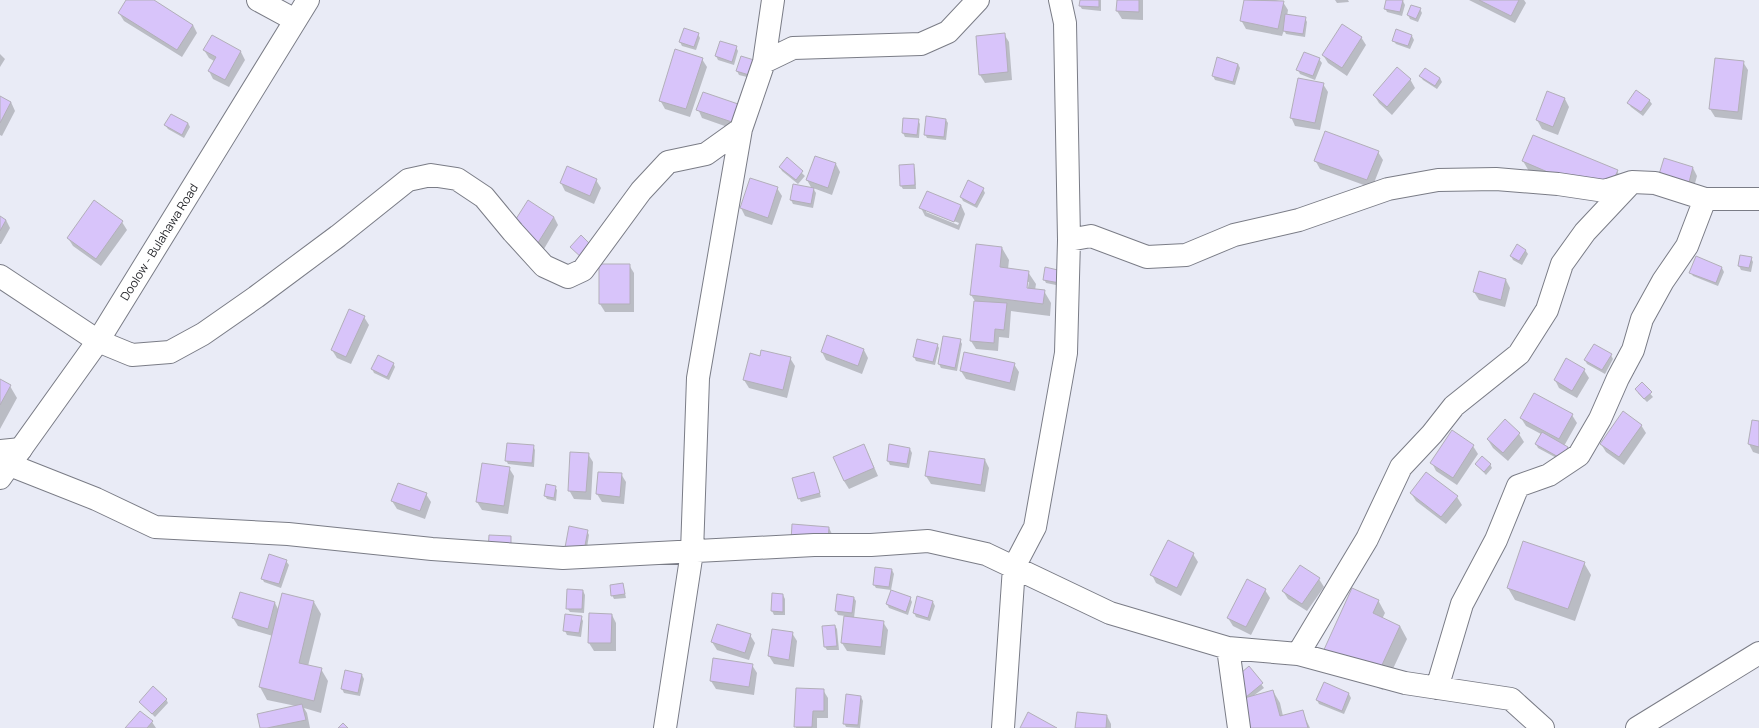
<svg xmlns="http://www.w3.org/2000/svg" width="1759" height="728" font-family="Manrope,sans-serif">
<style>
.shadow{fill:#0003;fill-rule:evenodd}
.building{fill:#d8c4fa;stroke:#b2afb9}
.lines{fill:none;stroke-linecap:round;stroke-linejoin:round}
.minor-casing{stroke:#7a7c86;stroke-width:24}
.secondary-casing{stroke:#7a7c86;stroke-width:24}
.minor{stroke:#fff;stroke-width:22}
.secondary{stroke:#fff;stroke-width:22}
.labels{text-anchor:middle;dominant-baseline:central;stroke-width:4;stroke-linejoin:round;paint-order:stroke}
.street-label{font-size:12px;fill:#2a2b2f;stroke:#fff}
</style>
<rect width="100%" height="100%" fill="#e9ebf6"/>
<path class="shadow" d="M127,0H153L193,25L197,33L182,57L124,21L119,13Z
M1081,0H1101V11L1082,9L1080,6Z
M1118,0H1143V20L1122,19L1117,11Z
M1245,0H1275L1283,2L1288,10L1287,16L1305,18L1307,22L1305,37L1286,34L1284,30L1282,36L1246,29L1241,20Z
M1335,0H1348L1349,2L1337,3Z
M1387,0L1403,1L1405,5L1402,16L1387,12L1385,8Z
M1469,0H1524L1526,3L1515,23Z
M1420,9L1422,13L1418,22L1410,19L1408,15Z
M698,34L700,38L696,50L682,46L680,42Z
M1004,34L1009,42L1012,80L985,83L980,75Z
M212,36L241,52L245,60L229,87L213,79L209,71L214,61L209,58L204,50Z
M1412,36L1414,40L1410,49L1396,44L1393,40Z
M1361,37L1366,45L1347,76L1328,63L1323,55Z
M736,47L738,51L734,65L718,60L716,56Z
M0,54L5,59L0,67Z
M742,57L751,78L739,75L737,71Z
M702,59L707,67L690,117L665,109L660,100Z
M1319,59L1322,63L1315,80L1300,74L1298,70Z
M1743,62L1748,70L1742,120L1715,117L1710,109Z
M1238,64L1240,68L1235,85L1215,80L1213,76Z
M1420,76L1440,78L1442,82L1437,89L1423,80Z
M1410,79L1415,88L1392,115L1379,103L1374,95Z
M1323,84L1328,92L1320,130L1295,126L1291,117Z
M0,97L11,102L15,111L2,136L0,135Z
M1565,99L1569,107L1558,135L1542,129L1537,120Z
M1649,100L1652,104L1643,116L1631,107L1628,103Z
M740,106L739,131L702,118L698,109Z
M918,120L920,124L919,138L905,137L903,133Z
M946,120L948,123L946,140L927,138L925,134Z
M188,123L190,127L184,138L168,129L165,125Z
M1378,152L1383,160L1372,188L1320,169L1315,160Z
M787,159L805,176L798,184L782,171L780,167Z
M1523,161L1617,171L1624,183L1613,208L1530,173Z
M836,164L840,172L832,195L813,188L816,193L813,208L793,204L791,200L812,189L807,180Z
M913,165L915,169L916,189H903L901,186Z
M1693,168L1697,176L1691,198L1663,189Z
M596,180L601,188L594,204L565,191L561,183Z
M777,188L782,196L772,225L745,216L741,208Z
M983,189L985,193L977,208L963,201L961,197Z
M961,205L965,214L959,230L925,216L921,208ZM926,210L959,223L958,225L926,212Z
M0,217L6,220L10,228L1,244H0Z
M554,217L558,225L541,254L515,239Z
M122,222L127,230L101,266L73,246L68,238Z
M977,245L1002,248L1009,260L1008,269L1028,272L1036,284L1035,290L1044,291L1051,303L1050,316L1011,311L1009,338L999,337L998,351L976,349L971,341L975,301L971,295ZM1027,282H1029L1027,293H1025Z
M1517,246L1526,251L1528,254L1522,265L1513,260L1511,256Z
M1697,258L1722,268L1724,272L1718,286L1693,276L1691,273Z
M1751,258L1753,262L1751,272L1741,270L1739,266Z
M629,265L634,273V312H605L600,304Z
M1064,275L1061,286L1046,283L1044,279Z
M1506,280L1510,288L1505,307L1479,300L1474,292Z
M350,311L364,317L369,325L351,364L337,358L332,350Z
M960,340L962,344L957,371L941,368L939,364Z
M937,344L939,348L935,365L916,361L914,357Z
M864,350L868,358L862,374L826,360L822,352Z
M965,353L1014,364L1019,372L1015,391L966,379L961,371Z
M1611,355L1613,359L1605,374L1587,364L1585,360Z
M790,358L795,366L787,398L749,388L744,380Z
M393,363L395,367L389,380L374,373L372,369Z
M1584,370L1589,378L1577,398L1559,388L1555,380Z
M0,380L10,386L17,398L0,429Z
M1642,384L1653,397L1647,402L1638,393Z
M1572,415L1577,423L1564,446L1570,452L1564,462L1538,448L1536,444L1541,434L1526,426L1521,418Z
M1753,421L1759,422V454L1753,452L1749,444Z
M1641,425L1646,433L1624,465L1606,452L1601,444Z
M1519,434L1524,442L1508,461L1493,448L1488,440Z
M533,446L535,450L534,467L508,464L506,460Z
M1473,446L1478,454L1457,485L1436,471L1432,463Z
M910,449L912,453L909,468L890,465L888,461Z
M868,453L878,476L849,489L844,481Z
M588,454L593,462L591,500L574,499L569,490Z
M985,460L989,468L985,492L931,484L926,476Z
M1476,464H1490L1492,468L1486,475Z
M509,468L514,476L508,514L482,510L477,502Z
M814,473L821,497L801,502L799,498Z
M621,474L626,482L624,504L602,502L597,494Z
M555,487L557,490L556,501L547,499L545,496Z
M1411,493L1457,497L1462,505L1446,524L1416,501Z
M426,494L431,502L425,519L397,509L392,501Z
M829,528L833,536L797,549Z
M587,531L589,535L585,560L567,556Z
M1193,554L1198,562L1181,596L1156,583L1152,575Z
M286,561L289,565L281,588L264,582L262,578Z
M1584,563L1591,575L1575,621L1515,600L1508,588Z
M892,570L894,574L891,590L876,588L874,585Z
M1319,579L1324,587L1307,611L1288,599L1283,591Z
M623,584L626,598L614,599L612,595Z
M1265,590L1270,598L1251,635L1233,626L1228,618Z
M583,591L585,595L584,613L570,612L567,608Z
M241,593L275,603L279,611L314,602L321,614L308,666L321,669L328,681L321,713L304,708L307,713L310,728H261L296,706L267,700L260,687L273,636L238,626L233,618Z
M783,595L785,599V615H774L772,611Z
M854,598L856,601L854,618L883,622L888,630L885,655L847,651L842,643L845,616L838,615L836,611Z
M910,598L912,602L908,615L889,608L887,604Z
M1378,600L1385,613L1382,619L1400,626L1407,639L1383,690L1330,666Z
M933,602L935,606L930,621L916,617L914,613Z
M612,615L616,623V651H594L589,643Z
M566,616L581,617L583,621L581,637L567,635L565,631Z
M835,626L837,629L839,650H827L825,647Z
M792,633L797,641L794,667L774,664L769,656Z
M750,635L755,643L749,660L717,650L712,642Z
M752,665L757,673L754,695L716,689L711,681Z
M1249,668L1264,688L1253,696L1273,691L1280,703L1283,716L1302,711L1310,728H1250L1248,698L1236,683Z
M362,675L364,679L360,696L344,693L342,689Z
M1324,684L1349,694L1351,698L1344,714L1319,704L1317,700Z
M823,690L828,698V718H817V728H796V727Z
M861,697L863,701L860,728L846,727L844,723Z
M166,699L168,703L155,717L140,702Z
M1107,716L1111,724V728H1076Z
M152,722L156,728H126Z"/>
<path class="building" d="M126,0H154L193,25L177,50L118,13Z
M1080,0H1099V7L1079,6Z
M1117,0H1139V12L1116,11Z
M1244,0L1284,1L1278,29L1240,21Z
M1386,0H1403L1400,12L1384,9Z
M1479,0H1519L1511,16Z
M1411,5L1421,8L1416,19L1407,15Z
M1285,14L1306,17L1303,34L1283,31Z
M1342,24L1362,37L1342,68L1322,55Z
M684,28L699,33L694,47L679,42Z
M1396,29L1412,35L1408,46L1392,41Z
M1005,33L1008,72L979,75L976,36Z
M212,35L241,51L225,80L208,71L216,57L203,50Z
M720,41L737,46L732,62L715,56Z
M675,49L703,58L686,109L659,101Z
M1304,52L1320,58L1313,76L1296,70Z
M741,56L754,60L749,75L736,71Z
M1217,57L1238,64L1233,82L1212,76Z
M1715,58L1744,61L1738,112L1709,109Z
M1397,67L1411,79L1387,107L1373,95Z
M1425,68L1440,78L1435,86L1419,76Z
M1298,78L1324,83L1315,123L1290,118Z
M1636,90L1650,100L1641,112L1627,103Z
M1547,91L1565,98L1553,127L1536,120Z
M703,92L741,105L735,123L696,110Z
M0,96L11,102L0,123Z
M171,114L188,123L182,135L164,125Z
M926,116L946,119L944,137L924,135Z
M903,118L919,119L917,135L902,133Z
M1325,131L1379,151L1367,180L1314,161Z
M1533,135L1618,170L1606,197L1522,161Z
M815,156L836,163L828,188L806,180Z
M787,157L803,171L796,180L779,167Z
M1664,158L1693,167L1687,190L1657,181Z
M914,164L915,185L900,186L899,165Z
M567,166L597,179L590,196L560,183Z
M750,178L778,187L768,218L740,208Z
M968,180L984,188L975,205L960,197Z
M793,184L814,188L811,204L790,200Z
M927,191L961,205L954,222L919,208Z
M94,200L123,221L96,259L67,238Z
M528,200L554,217L536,246L509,230Z
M0,216L6,220L0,231Z
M581,235L594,248L583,259L570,247Z
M976,244L1002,247L1000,267L1029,271L1027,288L1045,290L1043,304L970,295Z
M1517,244L1526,250L1519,261L1510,256Z
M1740,255L1752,257L1749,268L1738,266Z
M1696,256L1722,267L1716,283L1689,273Z
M599,264H630V304H599Z
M1045,267L1062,271L1060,283L1043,280Z
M1479,271L1506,279L1501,300L1473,292Z
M974,301L1007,303L1004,330L995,329L994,343L970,341Z
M349,309L365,316L346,357L331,350Z
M827,335L864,349L858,366L821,352Z
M943,336L961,339L955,368L938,364Z
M917,339L938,344L933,362L913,357Z
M1594,344L1612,354L1602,370L1584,360Z
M761,350L791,357L783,390L743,380L750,353L760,356Z
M964,352L1015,363L1010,383L960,371Z
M378,355L394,363L387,377L371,369Z
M1566,358L1585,369L1572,391L1554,380Z
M0,379L11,385L0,405Z
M1642,382L1652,392L1644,399L1635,389Z
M1534,393L1573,414L1559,439L1520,418Z
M1623,411L1642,425L1619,457L1600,444Z
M1505,419L1520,433L1503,453L1487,439Z
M1752,420L1759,421V447L1748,444Z
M1452,430L1474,445L1453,478L1430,463Z
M1542,432L1568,447L1562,459L1535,444Z
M507,443L534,445L532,463L505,461Z
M864,444L874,468L844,481L833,457Z
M889,444L910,448L907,464L887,461Z
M929,451L985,459L981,485L925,476Z
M570,452L589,453L586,492L568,491Z
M1482,456L1491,464L1484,472L1475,464Z
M482,463L510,467L504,506L476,502Z
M598,472L622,473L620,497L596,494Z
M814,472L820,493L798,499L792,478Z
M1426,472L1458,496L1441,517L1410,493Z
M398,483L427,493L420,511L391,501Z
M546,484L556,486L554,498L544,496Z
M792,524L829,527L828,544L791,541Z
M569,526L588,530L583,556L564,553Z
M489,535L511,536V551H488Z
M1168,540L1194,553L1177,588L1150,575Z
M1523,541L1585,562L1568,609L1507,588Z
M269,554L287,560L279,584L261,579Z
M1300,565L1320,578L1302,604L1282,591Z
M875,567L892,569L889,587L873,585Z
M1247,579L1266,589L1246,627L1227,618Z
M623,583L625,594L611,596L610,585Z
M1352,588L1379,600L1373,613L1400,626L1376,678L1322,654Z
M567,589L583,590L582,609H566Z
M891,590L911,597L906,612L886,604Z
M240,592L275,602L268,629L232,618Z
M282,593L314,601L299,663L322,668L314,701L259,687Z
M772,593L783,594V612L771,611Z
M837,594L854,597L852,613L835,611Z
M917,596L933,601L928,618L913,613Z
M589,613L612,614L611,643H588Z
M565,614L582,616L579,633L563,631Z
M844,616L884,621L881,647L841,643Z
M717,624L751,634L745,653L711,642Z
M835,625L837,646L824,647L822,626Z
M772,629L793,632L789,660L768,656Z
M713,658L753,664L749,687L710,681Z
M1249,666L1263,683L1246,697L1233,680Z
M345,670L362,674L358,693L341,689Z
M1324,682L1349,693L1342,711L1316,700Z
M153,686L167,699L152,714L139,702Z
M796,688L824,689V711H813L812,727H794Z
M1273,690L1280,716L1303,710L1308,728H1249L1241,699Z
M846,694L861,696L858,725L843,724Z
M302,704L306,720L267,728H260L257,714Z
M140,711L153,721L147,728H125Z
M1028,712L1057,728H1020Z
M1077,712L1107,715L1106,728H1075Z
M343,723L348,728H338Z"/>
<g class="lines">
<defs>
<path id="minor" d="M258,0L295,20
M764,62L793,48L921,44L948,32L978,0
M1069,240L1091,236L1147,257L1186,255L1234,235L1299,220L1388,189L1438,180L1496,179L1558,184L1605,191L1632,182L1655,183L1705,199H1759
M0,276L98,341L132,355L170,352L203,334L256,297L338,236L408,180L431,175L457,179L484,197L513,232L544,266L568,277L583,270L641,191L668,162L706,154L741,129
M0,451L21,449
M10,465L96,499L155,527L288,534L432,549L563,558L814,545H871L928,541L986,554L1110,613L1228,648L1298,654L1405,683L1511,699L1543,728
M1228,648L1239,728
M1298,654L1367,539L1401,467L1432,434L1454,406L1519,354L1547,310L1562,264L1585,232L1631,183
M1437,688L1462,604L1496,540L1518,486L1549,475L1579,455L1600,419L1618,378L1633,350L1642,319L1663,281L1687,246L1705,199
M665,728L692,552L698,378L741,129L764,62L773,0
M1003,728L1014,567L1035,527L1066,353L1069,240L1065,23L1060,0
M1637,728L1759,653"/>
<path id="secondary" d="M0,478L98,341L308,0"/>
</defs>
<use href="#minor" class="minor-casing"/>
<use href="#secondary" class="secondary-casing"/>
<use href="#minor" class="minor"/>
<use href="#secondary" class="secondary"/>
</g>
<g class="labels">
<g class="street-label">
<text transform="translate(159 242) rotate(-58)">Doolow - Bulahawa Road</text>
</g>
</g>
</svg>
